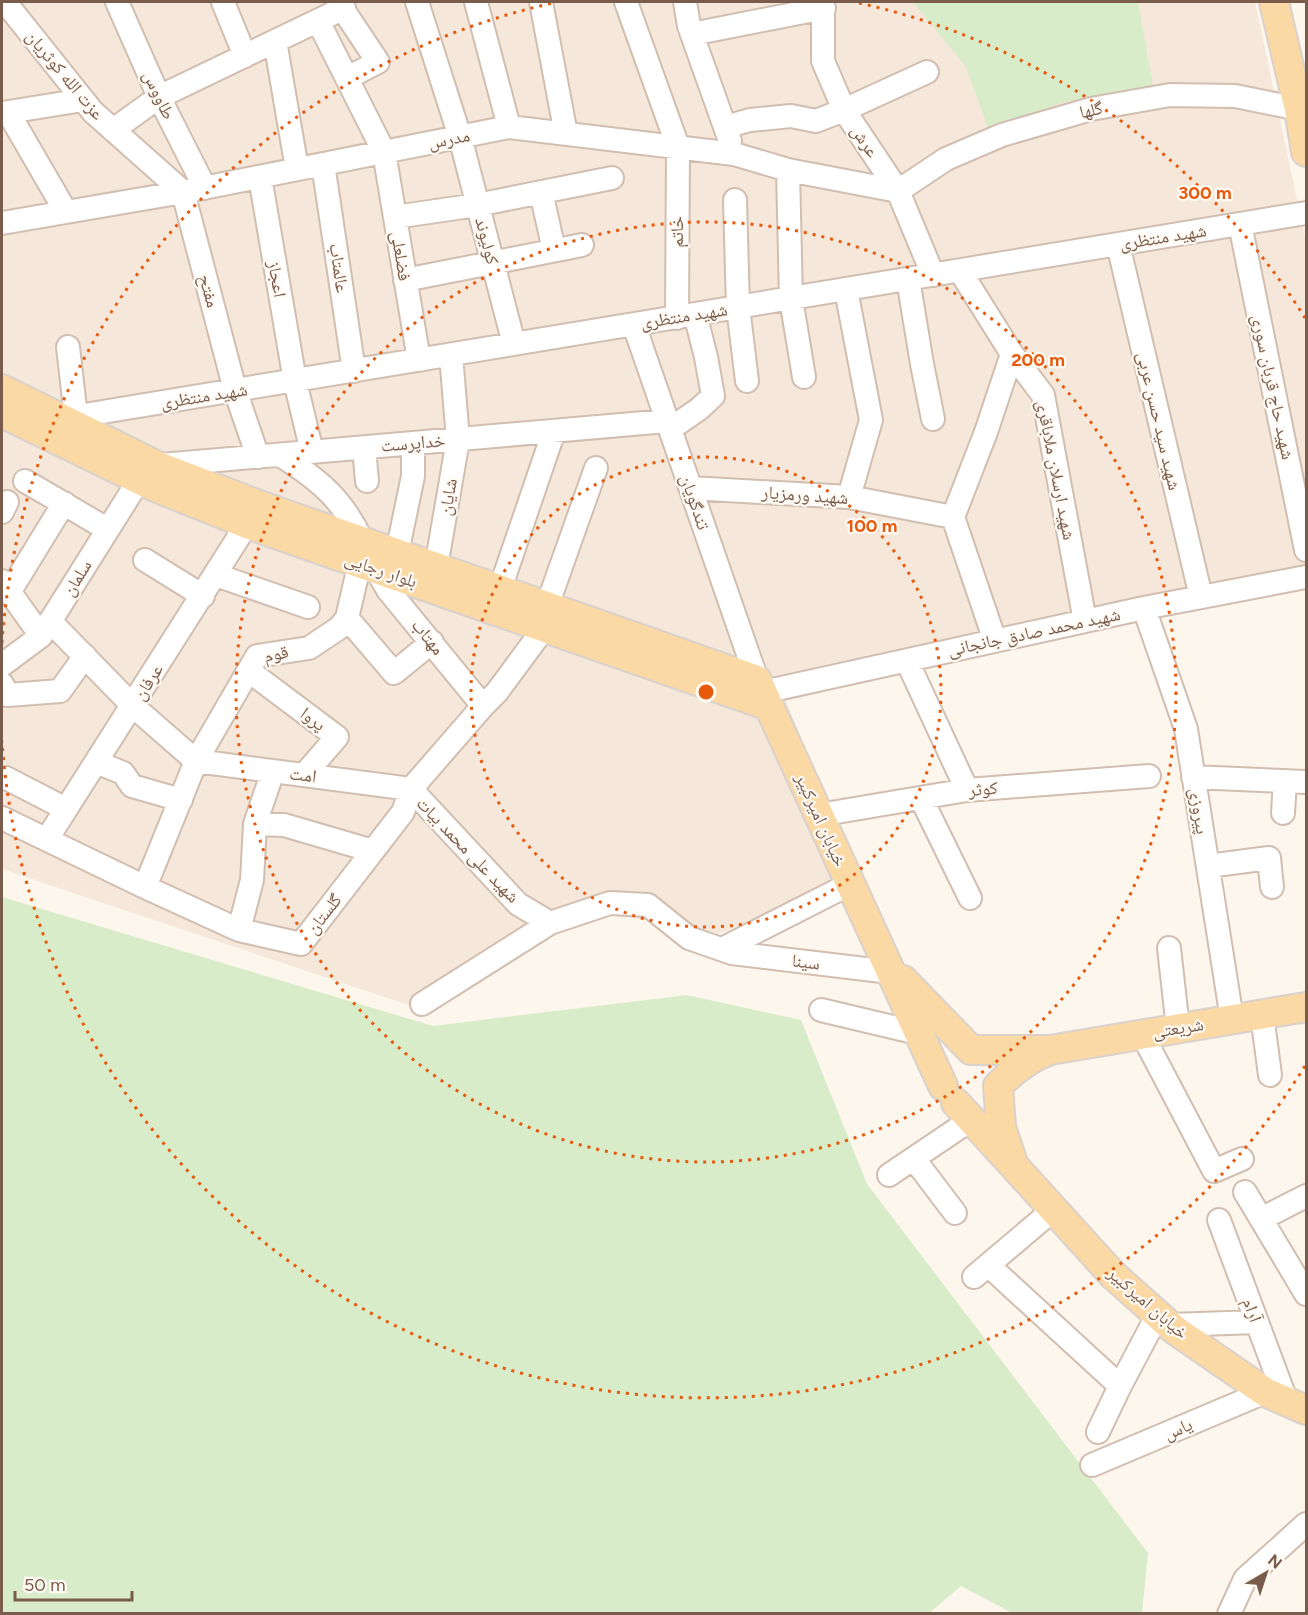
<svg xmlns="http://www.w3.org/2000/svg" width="1308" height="1615" font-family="Figtree,'Noto Naskh Arabic',sans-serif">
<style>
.residential{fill:#f5e8da}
.green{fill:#d8ecc9}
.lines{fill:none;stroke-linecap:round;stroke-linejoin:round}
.minor-casing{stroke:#d1beb0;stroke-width:26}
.major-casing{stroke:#dad1cd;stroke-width:32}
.minor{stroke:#fff;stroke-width:22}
.major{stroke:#fbd9a5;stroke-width:28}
.ring{fill:none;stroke:#e8590c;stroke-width:3;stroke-dasharray:3 6}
.labels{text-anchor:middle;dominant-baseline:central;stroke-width:4.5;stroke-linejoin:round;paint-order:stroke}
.street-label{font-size:18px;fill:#7a5c4d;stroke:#fffaf3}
.centre{fill:#e8590c;stroke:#fffaf3;stroke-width:3}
.ring-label{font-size:18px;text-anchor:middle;font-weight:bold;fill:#e8590c;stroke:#fffaf3;stroke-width:4.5;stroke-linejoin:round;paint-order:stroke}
</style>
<rect width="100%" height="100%" fill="#fdf6ec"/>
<path class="residential" d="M2,2H1255L1306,242V575L786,701L858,877L718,934L597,911L420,1009L2,869Z"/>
<path class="green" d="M913,2H1138L1153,86L1064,102L988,128L966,67Z
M2,897L433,1026L687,995L801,1020L867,1184L1148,1553L1142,1613H1012L961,1586L928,1614L2,1613Z"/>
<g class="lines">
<defs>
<path id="minor" d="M5,2L93,112L183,192L235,390L258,457
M117,2L159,97L205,188
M223,2L245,56
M338,2L378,62L347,78
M417,2L460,137L514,344
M476,2L509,127
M541,2L566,134
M626,2L678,147L677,318
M685,2L689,26L730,141
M823,2V61L844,110L898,191L933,275
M318,21L384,152L419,360
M692,34L824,8
M275,41L297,169
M8,112L66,212
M2,113L83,100
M725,127L750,120L791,116L816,121L844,110L927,72
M113,130L159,97L344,8
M323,164L354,371
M788,170L791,299L804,377
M260,177L295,381L312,452
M541,192L554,250
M735,200L738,307L747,381
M395,217L477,205L612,178
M2,223L183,192L509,127L734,154L788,170L898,191L946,159L1002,135L1091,109L1170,95L1235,96L1299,109
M1240,224L1306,550
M1118,244L1201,597
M960,271L1012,354L1043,395L1085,621
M908,279L922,364L933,419
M405,280L582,245
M846,290L871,420L849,497
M634,325L757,680
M68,347L76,417
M60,419L1306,213
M670,429L699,409L713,396L706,357L695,314
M364,448L367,481
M280,455C318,479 343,499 362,541
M161,465L667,421
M25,481L107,529
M691,488L849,497L953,517
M2,512L7,502
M397,553L413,476V444
M145,560L203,596
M375,567L388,590L483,706
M436,567L458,440L451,355
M216,575L308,607
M2,581L41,636
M500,589L554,431
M10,591L64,503
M547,606L596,468
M1144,608L1186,729L1232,1019
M347,618L394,673L432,642
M50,621L133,706L196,761L411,789L518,904L550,923L610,903L648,905L689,938L732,953L890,972
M995,641L953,517L986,432L1012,354
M907,661L967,790
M2,665L41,636L139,480
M249,671L337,737L304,775
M2,684L8,695L60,691L85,656
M763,692L1144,608L1306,577
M96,762L123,773L132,786L181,800
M1193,777L1306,782
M6,778L66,809
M921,798L970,898
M1283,813L1285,781
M819,815L967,790L1149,776
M2,818L145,887L239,930L301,944L403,812L411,789L483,706L497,692L545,627
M255,824L284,825L373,851
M47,839L247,524
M1208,866L1269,858L1272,887
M145,887L196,761L257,656L309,648L339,628L347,618L360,562
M239,930L252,880L255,824L273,771
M1169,948L1178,1028
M722,949L850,884
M422,1004L550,923
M821,1010L918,1033
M1262,1015L1270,1075
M1142,1034L1214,1171L1242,1159
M914,1159L955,1213
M889,1175L972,1119
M1245,1192L1306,1294
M1261,1219L1306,1196
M1219,1220L1286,1400
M988,1265L1120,1386L1098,1432
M974,1277L1053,1210
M1170,1325L1257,1322
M1120,1386L1158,1314
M1092,1465L1265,1392
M1229,1614L1245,1579L1306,1524"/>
<path id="major" d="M1274,2L1299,109L1306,152
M2,389L158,466L259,505L757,680L943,1086
M2,413L150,485L247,524L769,706
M903,980L971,1050H1050C1029,1058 1014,1069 998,1086L1001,1127L1014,1166L956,1103
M1050,1050L1306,1007
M1014,1166L1113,1275L1175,1330L1265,1392L1306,1410"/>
</defs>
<use href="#minor" class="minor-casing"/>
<use href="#major" class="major-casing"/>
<use href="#minor" class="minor"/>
<use href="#major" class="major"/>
</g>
<g class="ring">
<circle cx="706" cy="692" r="235"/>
<circle cx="706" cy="692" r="470"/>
<path d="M1305 1066A706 706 0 0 1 2 741M2 643A706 706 0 0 1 553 3M859 3A706 706 0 0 1 1305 318"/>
</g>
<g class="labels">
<g class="street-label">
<text transform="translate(65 75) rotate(50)">عزت الله کوثریان</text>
<text transform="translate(159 95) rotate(65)">طاووس</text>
<text transform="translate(1091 110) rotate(-13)">گلها</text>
<text transform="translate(449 139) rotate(-11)">مدرس</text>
<text transform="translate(865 141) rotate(56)">عرش</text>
<text transform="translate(677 232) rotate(-90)">خاتم</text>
<text transform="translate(1163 237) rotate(-9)">شهید منتظری</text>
<text transform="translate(487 241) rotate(75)">کولیوند</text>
<text transform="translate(401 256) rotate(81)">فضلعلی</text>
<text transform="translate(339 268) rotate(82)">عالمتاب</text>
<text transform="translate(277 279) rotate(80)">اعجاز</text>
<text transform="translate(209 291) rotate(75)">مفتح</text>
<text transform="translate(684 316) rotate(-9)">شهید منتظری</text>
<text transform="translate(1273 387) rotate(78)">شهید حاج قربان سوری</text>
<text transform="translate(204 396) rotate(-9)">شهید منتظری</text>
<text transform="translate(1159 421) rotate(77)">شهید سید حسن عربی</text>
<text transform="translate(413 443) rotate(-5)">خداپرست</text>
<text transform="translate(1056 470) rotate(79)">شهید ارسلان ملاباقری</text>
<text transform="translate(805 495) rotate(4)">شهید ورمزیار</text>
<text transform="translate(448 497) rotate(-80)">شایان</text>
<text transform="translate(695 502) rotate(71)">تندگویان</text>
<text transform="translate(381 570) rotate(19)">بلوار رجایی</text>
<text transform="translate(77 578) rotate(-58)">سلمان</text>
<text transform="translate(1034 632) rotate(-12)">شهید محمد صادق جانجانی</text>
<text transform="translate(428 637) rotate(51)">مهتاب</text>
<text transform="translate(276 654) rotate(-12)">قوم</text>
<text transform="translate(148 682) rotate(-57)">عرفان</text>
<text transform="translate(313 719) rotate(37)">پروا</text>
<text transform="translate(303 775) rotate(7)">امت</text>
<text transform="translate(983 789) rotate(-5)">کوثر</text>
<text transform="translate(1199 811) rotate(81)">پیروزی</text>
<text transform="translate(821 820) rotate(66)">خیابان امیرکبیر</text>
<text transform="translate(468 850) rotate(46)">شهید علی محمد بیات</text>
<text transform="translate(324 914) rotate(-52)">گلستان</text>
<text transform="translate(806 962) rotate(7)">سینا</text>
<text transform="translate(1178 1028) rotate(-9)">شریعتی</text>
<text transform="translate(1148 1303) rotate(41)">خیابان امیرکبیر</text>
<text transform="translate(1252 1310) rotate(69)">آرام</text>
<text transform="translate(1178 1429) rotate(-23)">یاس</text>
</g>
</g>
<circle cx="706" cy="692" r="9" class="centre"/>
<g class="ring-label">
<text x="1205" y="199">300 m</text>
<text x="1038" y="366">200 m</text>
<text x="872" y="532">100 m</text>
</g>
<rect width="1308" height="1615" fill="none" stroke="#7a5c4d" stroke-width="6"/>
<g transform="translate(1266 1573) rotate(39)" stroke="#fffaf3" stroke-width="4.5" paint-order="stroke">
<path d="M0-4.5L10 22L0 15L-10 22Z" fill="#7a5c4d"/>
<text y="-9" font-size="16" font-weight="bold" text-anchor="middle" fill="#7a5c4d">N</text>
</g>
<path d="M15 1591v9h117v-9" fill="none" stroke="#7a5c4d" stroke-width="3"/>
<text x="24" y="1591" font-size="18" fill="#7a5c4d" stroke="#fffaf3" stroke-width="4.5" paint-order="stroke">50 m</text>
</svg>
